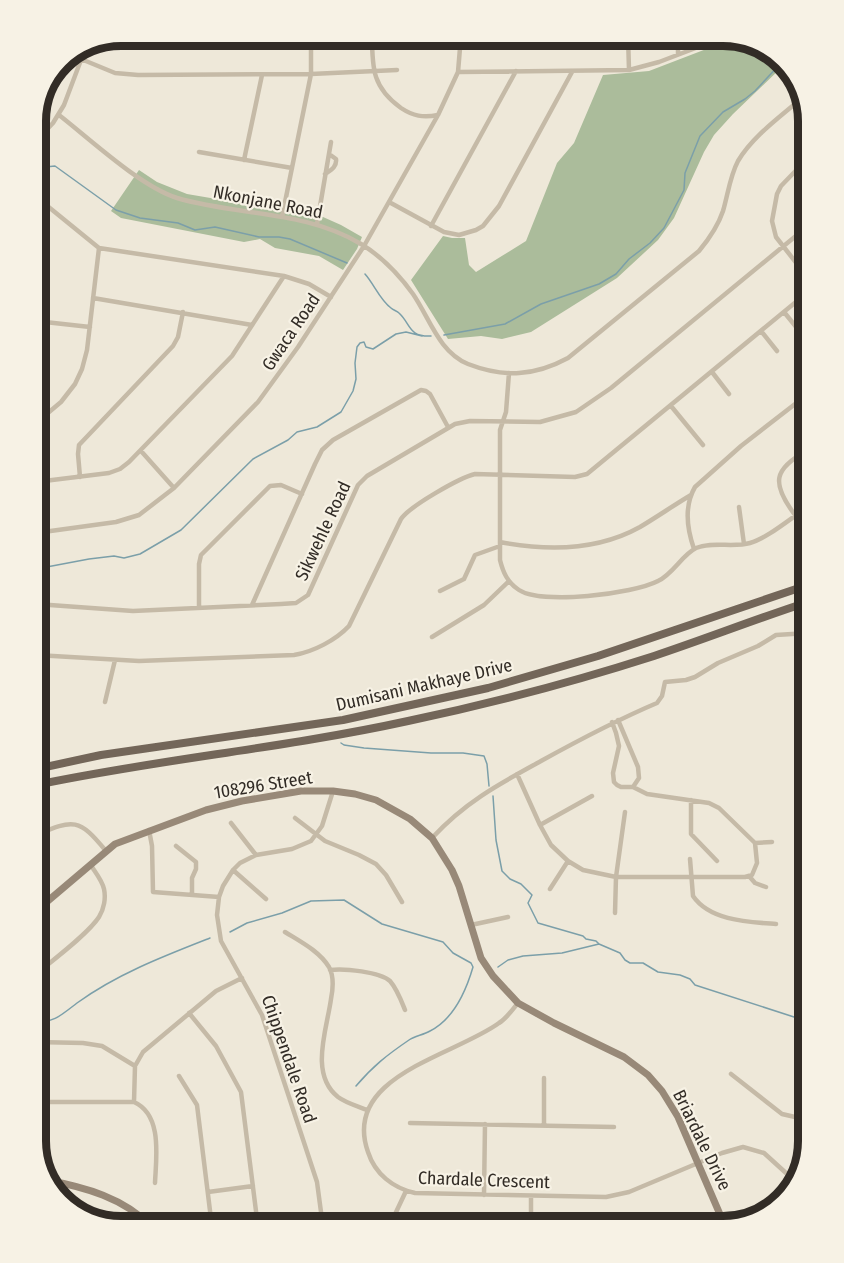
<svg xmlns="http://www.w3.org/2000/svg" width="844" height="1263" font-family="'Fira Sans Condensed',sans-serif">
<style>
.green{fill:#abbc9b}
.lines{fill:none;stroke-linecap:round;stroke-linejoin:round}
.stream{stroke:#7b9fa9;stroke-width:1.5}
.street{stroke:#c5baa7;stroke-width:4.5}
.secondary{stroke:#988978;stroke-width:7}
.primary{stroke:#736659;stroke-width:8}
.labels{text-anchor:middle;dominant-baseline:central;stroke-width:4.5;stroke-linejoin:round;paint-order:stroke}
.street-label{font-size:18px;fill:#322c26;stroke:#f7f2e5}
.rim{fill:none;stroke:#322c26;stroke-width:8}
</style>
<rect width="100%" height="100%" fill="#eee8d9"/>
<path class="green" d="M735,38L765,48L783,66L733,114L714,135L704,152L674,218L658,240L617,278L531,332L502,339L481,336L448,339L411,280L443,236L452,238H465L469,265L476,272L526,241L557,163L574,143L603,75L649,71Z
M139,170L157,182L187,194L323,217L341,225L362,237L357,249L343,270L319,256L275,248L260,239L244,242L121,218L111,211Z"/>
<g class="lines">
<path class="stream" d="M36,168L55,166L116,210L140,218L178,223L195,230L215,227L259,237H279L290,239L347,263
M365,274C374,284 380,300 391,308C393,310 397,311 399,313C411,324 408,337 431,336
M444,335L505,324L541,304L599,284L616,274L629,259L650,243L664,228L684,190L685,173L700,136L723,112L745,99L755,91L781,63
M36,569L89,559L114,556L124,558L140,554L181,530L253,459L288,440L297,432L317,427L341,412L353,391L356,379L355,363L357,347L360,343L364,342L366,347L373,349L396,334L406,332L422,336
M341,743L344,745L364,748L431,753H463L484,756L487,764L489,786
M493,796L496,840L502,871L510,879L521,884L532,895L528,903L538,923L583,936L586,939L596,941L599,944
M230,932L247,923L282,913L311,901L344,900L382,924L443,942L453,953L471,963L473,967C466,991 454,1019 430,1031C423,1035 415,1036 409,1040C387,1055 373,1066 356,1086
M498,967L508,960L523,956L562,953L599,944L620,953L625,960L630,963H643L658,972L680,975L690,979L695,985L794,1017L808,1019
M36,1021C52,1025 65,1012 77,1003C117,974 164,956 210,938"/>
<path class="street" d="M372,36C372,69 373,88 401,108C413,116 423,118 438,115
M628,36L629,70
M678,36V54
M81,59L115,73L138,75L311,74L397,70
M458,72L629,70L659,62L727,36
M59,115C91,140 140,186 177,198C238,216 305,210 361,244C381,256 400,276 413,294C430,319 439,352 468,364C504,378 535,376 568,358L699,251C709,239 718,226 723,211C728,194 730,176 738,161C753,136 780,117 802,98
M36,141L53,123L64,105L84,52
M199,152L292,168
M244,160L262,75
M325,174C331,170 337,167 336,159L329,154
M40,200L99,248L284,276L309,284L331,297
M389,202L444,232L459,235L476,230L483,226L499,206L572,72
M282,217L311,74V36
M317,224L331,142
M431,226L516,71
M808,278L776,237L772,221L777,194L781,186L808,158
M93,298L252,325
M784,312L801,333
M36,321L90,327
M761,331L777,351
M36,350C45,327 45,296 36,273
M712,372L729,394
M509,373L506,412L500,430V560C503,572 507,582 519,590C542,605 633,594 658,581C673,574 682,555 696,548C712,541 733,548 750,543C768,538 792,517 808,507
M671,406L703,445
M36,423L61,402L75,384L82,369L87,350L99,248
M141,451L174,488
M80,477L78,454L79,445L173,346L178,337L183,312
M36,482L109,473L120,469L129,462L232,356L284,276
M739,507L744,544
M795,515C771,483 773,469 808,450
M36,533L116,522L139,515L174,488L258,402L298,347L364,246L438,115L458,72L461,36
M500,542C547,551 597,551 640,527C657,517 674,505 691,495
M694,549C687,529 684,506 695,487L741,446L808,394
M440,591L464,579L475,555L500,546
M36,604L133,611L281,604L296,603L308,595L358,485L367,476L455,424L470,421L540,422L576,412L611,388L808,226
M252,605L315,464L322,450L333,440L421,390L426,391L430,394L448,427
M199,608V564L201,555L270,486L281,485L302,494
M432,637L484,605L509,581
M36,655L139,661L294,655C313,652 336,640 349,626L401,519C410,506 459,478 475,474L575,477L587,474L808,292
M105,702L115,660
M618,720L638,767L639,778L633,787
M517,774L540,825L551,845L568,861L583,870L616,877H745L752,875L757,863L755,843L719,808L709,803L647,794L633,787H621L617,785L614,782L613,773L619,746L616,733L612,722
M691,800V834L717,861
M295,818L325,841L359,855L376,864L386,875L402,902
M231,823L256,855
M540,825L592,796
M149,830L152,846L153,892L219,897
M36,835C74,819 79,818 106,851
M432,838C465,802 499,784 541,761C579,740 617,720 657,703L662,696L665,682L686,680L695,677L718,663L758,646L776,635L808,633
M755,843L772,842
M176,846L196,862V869L192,878V895
M690,859L693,896C710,921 749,922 776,924
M233,870L266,899
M749,876L755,883L766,887
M550,889L568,861
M615,913L616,877L625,812
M471,925L508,917
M285,932C301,942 319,951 329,967C334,976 333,989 331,999C327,1029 309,1074 338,1097C346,1103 357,1106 367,1110
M330,970C344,968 380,972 390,981C397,989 401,1000 405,1010
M36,974C53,960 88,934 99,917C104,909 106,898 104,889C102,880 95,872 90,864
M518,1003C512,1010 507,1018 499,1023C454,1056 341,1076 368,1152C375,1174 393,1188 415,1193L606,1197L629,1192L722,1153L743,1147L764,1153L797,1183
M189,1013L216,1046L241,1092L258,1227
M36,1042L83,1043L102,1046L135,1066
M731,1074L782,1114L808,1120
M179,1076L197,1105L212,1227
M36,1102H134C163,1115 156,1158 155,1183
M134,1102L135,1066L143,1052L216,991L242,978
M410,1123L614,1127
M544,1125V1078
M208,1192L253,1186
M484,1195L485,1124
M780,1200L789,1186L799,1176
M323,1227L317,1182L262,1015L221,941L217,915L219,897L223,886L233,870L240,863L256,855L292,849L311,841L322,826L333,791
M389,1227L406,1191
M531,1227V1196"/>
<path class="secondary" d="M36,911L115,844L206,810L242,801L301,791H333L355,794L376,800L410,819L432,838L452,870L459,886L481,958L493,976L518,1003L554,1023L624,1057L648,1075L662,1091L678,1117L725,1226
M46,1180C85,1187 124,1198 152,1227"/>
<path class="primary" d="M36,769L101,755L343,720L488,688L598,656L808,585
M36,785C159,759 285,748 408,721C490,704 573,682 654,656C705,639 756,619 808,602"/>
</g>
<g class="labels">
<g class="street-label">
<text transform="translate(268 202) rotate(11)">Nkonjane Road</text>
<text transform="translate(291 332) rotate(-56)">Gwaca Road</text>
<text transform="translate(323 531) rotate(-65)">Sikwehle Road</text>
<text transform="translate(424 685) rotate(-13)">Dumisani Makhaye Drive</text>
<text transform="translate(263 785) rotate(-9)">108296 Street</text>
<text transform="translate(289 1059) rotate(71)">Chippendale Road</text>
<text transform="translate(702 1140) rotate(64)">Briardale Drive</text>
<text transform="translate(484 1180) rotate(2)">Chardale Crescent</text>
</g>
</g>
<path d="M0 0H844V1263H0ZM121 46H723A75 75 0 0 1 798 121V1141A75 75 0 0 1 723 1216H121A75 75 0 0 1 46 1141V121A75 75 0 0 1 121 46Z" fill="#f7f2e5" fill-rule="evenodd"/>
<path class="rim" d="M121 46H723A75 75 0 0 1 798 121V1141A75 75 0 0 1 723 1216H121A75 75 0 0 1 46 1141V121A75 75 0 0 1 121 46Z"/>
</svg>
